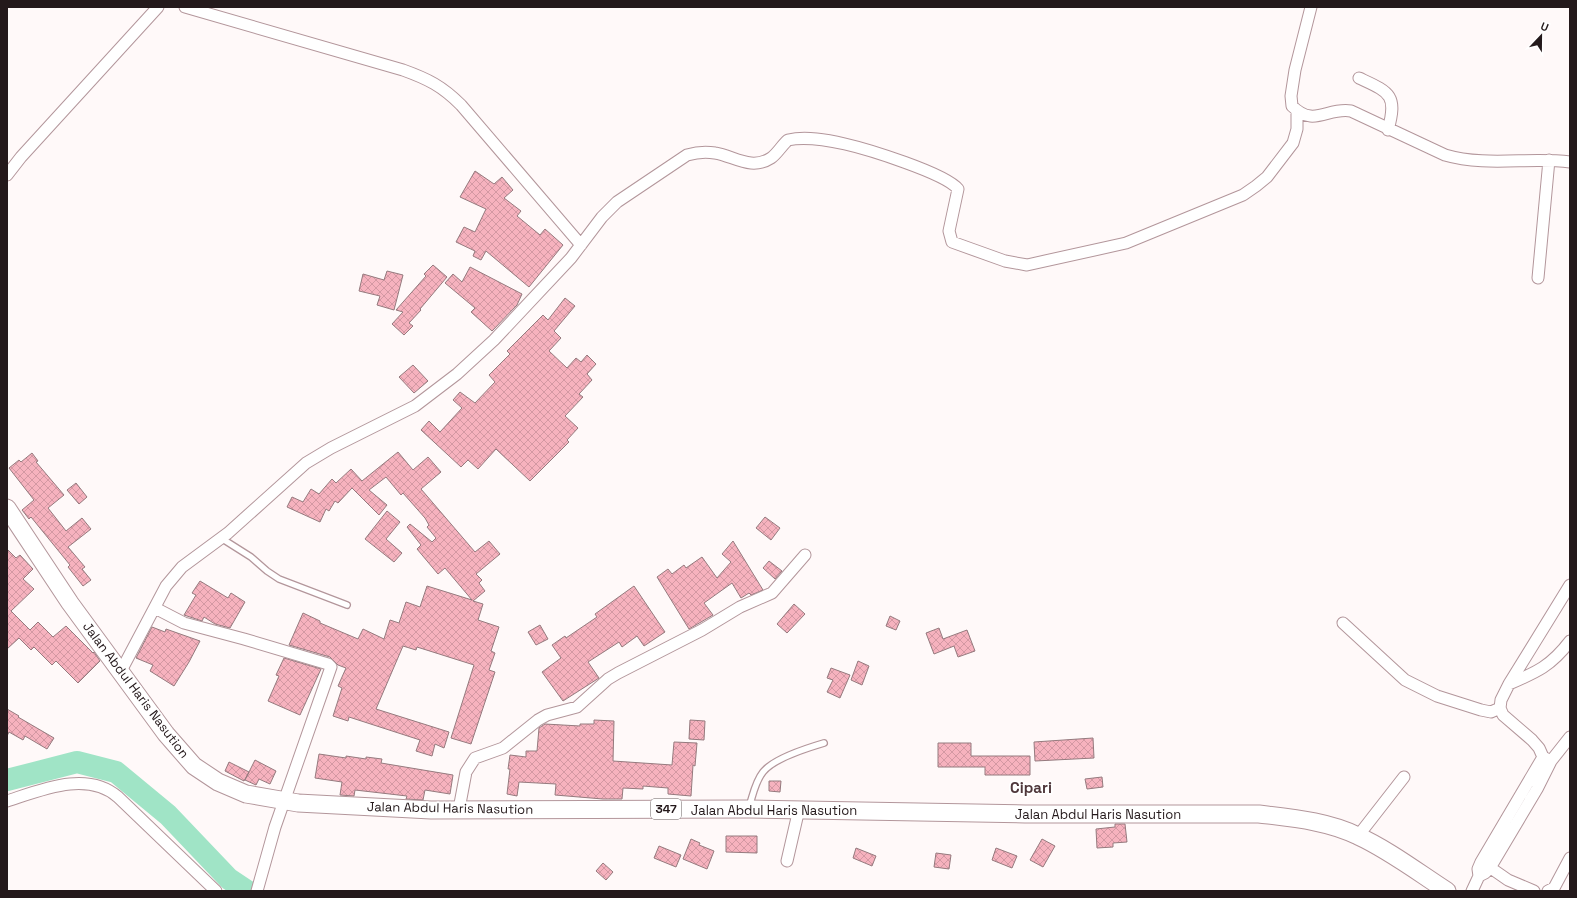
<svg xmlns="http://www.w3.org/2000/svg" width="1577" height="898" font-family="'Space Grotesk',sans-serif">
<style>
.lines{fill:none;stroke-linecap:round;stroke-linejoin:round}
.river{stroke:#a0e4c6;stroke-width:22}
.building{fill:url(#building-cross-hatch);stroke:#957a7e}
.service-casing{stroke:#b3969b;stroke-width:8}
.minor-casing{stroke:#b3969b;stroke-width:13}
.primary-casing{stroke:#b3969b;stroke-width:19}
.service{stroke:#fff;stroke-width:5.5}
.minor{stroke:#fff;stroke-width:11}
.primary{stroke:#fff;stroke-width:17}
.labels{text-anchor:middle;dominant-baseline:central;stroke-width:3.5;stroke-linejoin:round;paint-order:stroke}
.shield{fill:#fff;stroke:#665e5f;stroke-width:1}
.shield-label{font-size:12px;font-weight:bold;fill:#24191b}
.street-label{font-size:13px;fill:#24191b;stroke:#fff}
.quarter-label{font-size:15px;font-weight:bold;fill:#4f373b;stroke:#fff}
</style>
<defs>
<pattern id="building-cross-hatch" width="8" height="8" patternUnits="userSpaceOnUse"><rect width="8" height="8" fill="#f6b2be"/><path d="M0 0l8 8M0 8l8-8" fill="none" stroke="#d398a3"/></pattern>
</defs>
<rect width="100%" height="100%" fill="#fff9f9"/>
<g class="lines">
<path class="river" d="M7,780L77,762L116,772L168,815L229,879L247,891"/>
</g>
<path class="building" d="M475,171L494,184L502,177L513,190L504,198L521,211L517,216L540,235L545,229L563,245L529,287L486,251L481,260L473,256L475,251L456,242L464,227L475,232L486,209L460,197Z
M433,265L447,277L420,309L421,310L409,323L413,326L404,335L392,324L403,312L396,310L426,276L424,274Z
M470,267L522,294L517,305L492,331L471,312L475,308L445,283L453,274L462,282Z
M387,271L403,275L394,310L377,305L380,296L359,291L363,274L384,280Z
M565,298L575,306L554,331L561,338L549,351L567,368L576,358L581,362L587,355L596,364L587,374L592,380L579,394L583,397L565,416L578,428L567,440L569,442L530,481L496,449L478,469L468,460L461,467L421,430L429,421L440,432L462,408L453,400L460,392L475,403L495,382L489,375L510,354L507,351L543,315L548,320Z
M413,365L428,381L414,393L399,377Z
M398,452L413,470L428,457L441,472L421,489L475,552L489,541L500,554L476,574L482,580L479,583L485,591L473,601L483,604L478,620L499,627L491,651L495,653L489,670L495,672L471,744L451,738L474,665L417,647L416,650L403,646L376,709L449,732L444,748L435,744L432,756L416,751L420,740L349,717L348,721L333,716L342,688L338,686L346,668L338,665L330,657L289,645L303,613L320,621V623L358,639L363,629L384,639L390,620L399,623L406,602L420,607L427,586L472,600L445,568L438,574L417,549L421,545L407,527L410,524L432,542L436,538L427,527L429,525L425,518L403,493L401,495L386,477L369,490L387,505L379,515L352,488L338,503L335,501L329,511L326,509L320,522L287,507L292,497L303,502L311,489L319,494L332,479L336,483L351,469L362,481Z
M32,453L38,461L36,462L64,495L48,508L66,531L82,518L91,529L68,547L85,567L82,569L91,580L83,586L68,567L70,565L31,517L29,519L22,510L34,500L9,468L19,460L21,462Z
M76,483L87,497L79,504L67,490Z
M387,511L400,522L386,539L402,553L394,562L365,539Z
M765,517L780,528L771,540L756,528Z
M733,541L763,590L751,595L749,593L741,598L732,583L704,603L713,615L689,629L657,577L668,569L672,574L684,565L686,568L702,557L717,578L731,562L722,554Z
M7,549L16,558L20,555L33,569L23,579L34,589L11,611L30,630L38,622L53,637L66,626L93,653L94,652L100,661L78,683L56,661L52,665L34,647L31,650L19,638L7,649Z
M769,561L782,571L775,579L763,568Z
M200,581L228,598L231,593L245,602L230,628L215,624L204,617L202,621L184,615L196,595L192,593Z
M634,586L665,632L644,646L637,636L622,647L619,642L588,662L599,678L563,701L542,672L561,658L552,645L565,636L566,638L597,617L595,614Z
M794,604L805,614L787,633L777,624Z
M890,616L900,621L896,630L886,626Z
M540,625L548,639L536,645L528,632Z
M152,627L165,632L166,629L200,641L189,662L174,686L150,671L153,665L136,658Z
M939,628L943,639L967,630L975,651L958,657L954,646L934,654L926,633Z
M284,658L321,669L300,715L268,701L279,676L276,675Z
M858,661L869,666L862,685L851,680Z
M831,668L850,675L840,698L827,692L833,680L827,678Z
M7,709L19,716L18,717L54,738L47,749L25,736L23,740L9,732L7,736Z
M594,720L614,721L613,761L672,765L674,742L697,743L695,766L693,765L691,796L668,794V788L643,786V789L623,788L622,799H603L555,795L556,784L519,782L517,796L507,794L510,769H508L510,755L526,757V751H537L539,728L545,724L580,726V724H594Z
M690,720L705,721L704,740L689,739Z
M1093,738L1094,758L1035,761L1034,742Z
M938,743H971V756H1030V775H985V767H938Z
M319,754L346,758V756L366,759V757L382,759L381,763L453,775L450,794L425,790L423,800L406,799L407,796L355,790L354,796L340,795L342,782L315,778Z
M255,760L276,771L270,784L259,779L256,785L245,780Z
M229,762L249,772L244,781L225,771Z
M1102,777L1103,787L1087,789L1085,779Z
M769,781H781L780,792L769,791Z
M1115,824H1125L1127,842L1113,843V847L1097,848L1096,829L1115,827Z
M726,836H757V853L726,852Z
M691,839L700,843L699,845L714,851L707,869L683,859Z
M1042,839L1055,846L1043,867L1030,860Z
M659,846L681,855L676,867L654,858Z
M856,848L876,856L872,866L853,858Z
M996,848L1017,856L1012,868L992,860Z
M936,853L951,855L949,869L934,867Z
M603,863L613,872L606,880L596,871Z"/>
<g class="lines">
<defs>
<path id="service" d="M221,538L251,557L267,571L279,579L347,605
M749,807C753,795 755,782 763,772C774,758 807,748 824,743"/>
<path id="minor" d="M185,7L403,70C428,79 442,86 461,105L581,245
M1311,7L1295,70L1291,96L1292,106C1314,128 1327,107 1351,111L1445,155C1486,167 1528,157 1570,162
M1359,78C1389,92 1398,94 1388,130
M7,175L21,157L158,7
M1538,278L1549,160
M155,608L184,623L244,639L328,664L331,667L275,827L257,891
M1343,623L1405,680L1437,696L1481,710L1491,712L1500,708
M121,671L166,586L182,567L228,533L306,463L331,448L415,406L457,374L494,340L571,258L602,217L617,202L687,155C697,152 704,151 715,153C734,156 751,171 771,158C777,154 782,145 788,140C806,136 827,140 845,144C867,149 945,173 958,189L949,231L952,242L1005,261L1027,265L1126,243L1243,195L1256,186L1267,177L1293,143L1297,129V111
M1509,684C1537,672 1551,666 1570,641
M1551,761L1543,757L1539,748L1532,740L1503,715L1500,708L1501,700L1509,684L1570,585
M7,801C41,790 87,770 118,797L216,891
M459,809L466,772L475,758L503,748L538,720L547,715L577,707L608,679L618,673L702,630L740,607L772,593L805,555
M1358,836L1404,777
M787,861L799,809
M1485,864L1508,880L1534,891
M1479,876L1478,869L1481,862L1543,757
M1472,891L1479,876L1485,873L1490,868L1537,789L1551,761L1570,737
M1548,891L1554,888L1570,858"/>
<path id="primary" d="M7,508L70,603L166,734L194,766L218,782L246,794L298,803L431,810L749,809L1025,814H1259C1292,818 1328,821 1358,836C1389,850 1419,873 1447,891"/>
</defs>
<use href="#service" class="service-casing"/>
<use href="#minor" class="minor-casing"/>
<use href="#primary" class="primary-casing"/>
<use href="#service" class="service"/>
<use href="#minor" class="minor"/>
<use href="#primary" class="primary"/>
</g>
<g class="labels">
<rect class="shield" x="651" y="799" width="30" height="20" rx="3"/>
<g class="shield-label">
<text x="666" y="809">347</text>
</g>
<g class="street-label">
<text transform="translate(136 690) rotate(53)">Jalan Abdul Haris Nasution</text>
<text transform="translate(450 808) rotate(1)">Jalan Abdul Haris Nasution</text>
<text x="774" y="810">Jalan Abdul Haris Nasution</text>
<text x="1098" y="814">Jalan Abdul Haris Nasution</text>
</g>
<g class="quarter-label">
<text x="1031" y="787">Cipari</text>
</g>
</g>
<rect width="1577" height="898" fill="none" stroke="#24191b" stroke-width="16"/>
<g transform="translate(1541 36) rotate(22)" stroke="#ffffff" stroke-width="3" paint-order="stroke">
<path d="M0-3L7 15L0 10L-7 15Z" fill="#24191b"/>
<text y="-6" font-size="11" font-weight="bold" text-anchor="middle" fill="#24191b">U</text>
</g>
</svg>
